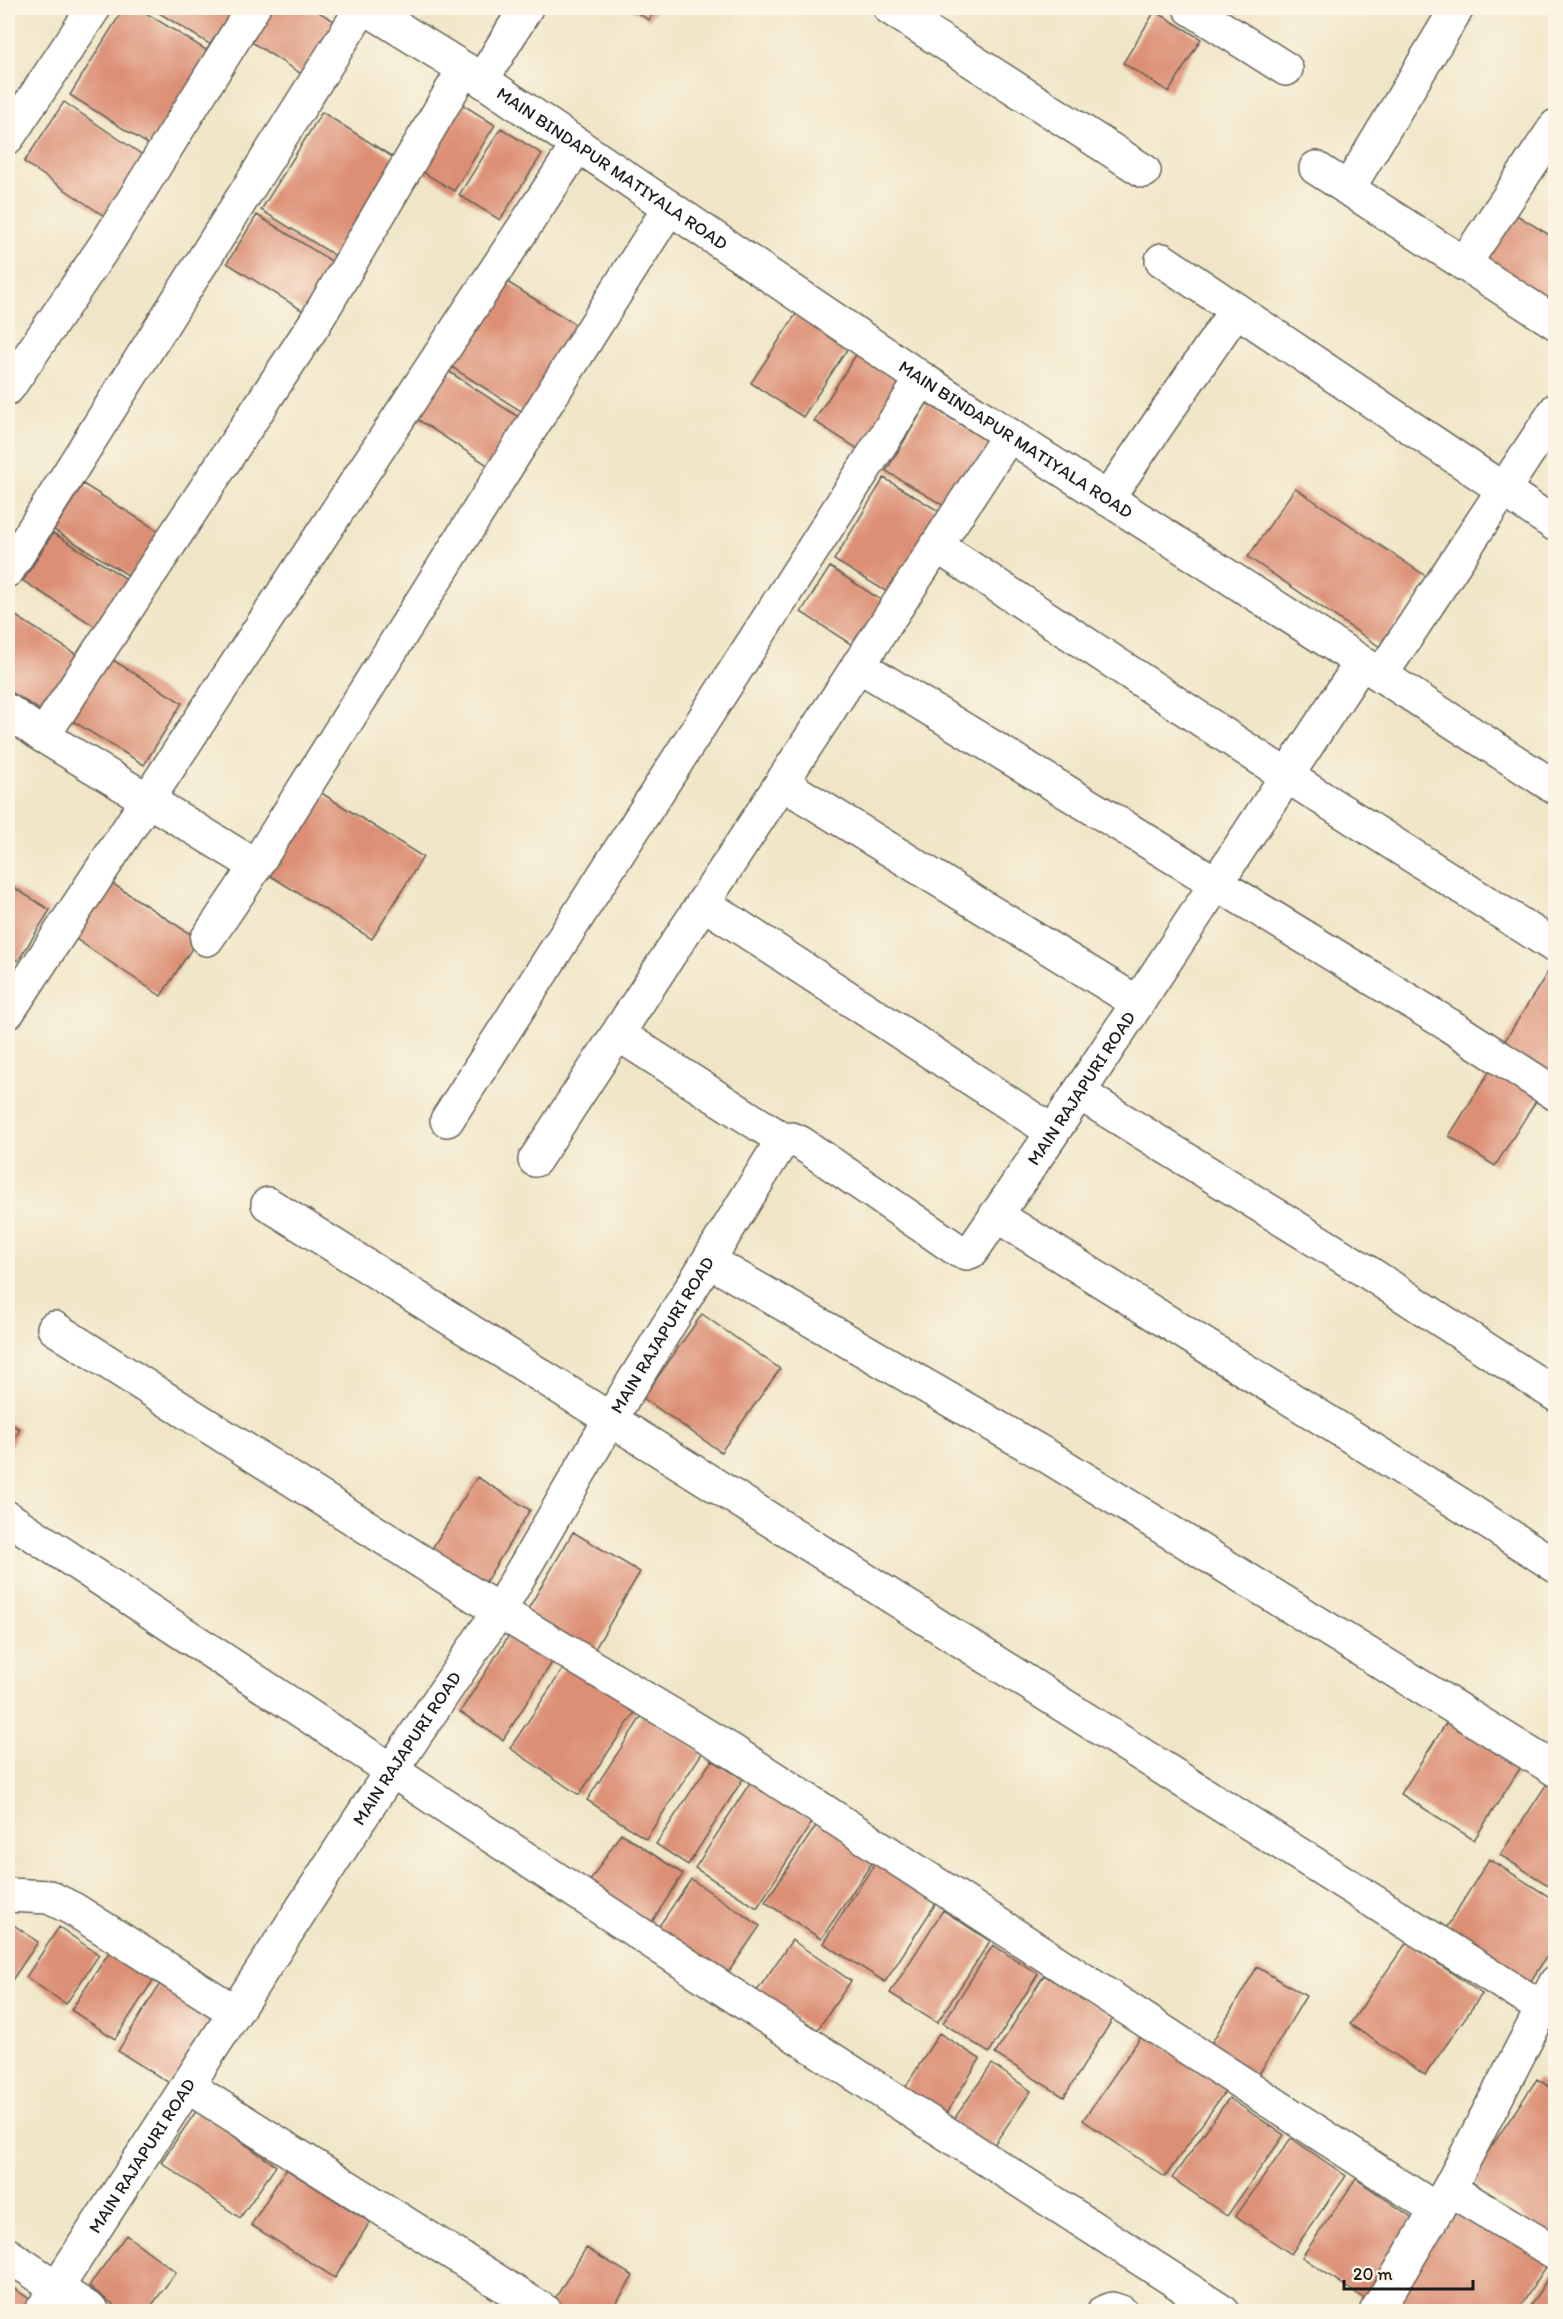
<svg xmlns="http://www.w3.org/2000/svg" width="1563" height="2319" font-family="Itim,sans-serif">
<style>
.building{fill:#dc8f74}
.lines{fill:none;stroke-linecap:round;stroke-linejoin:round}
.street-casing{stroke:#666358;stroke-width:36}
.street{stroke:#fff;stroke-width:33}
.labels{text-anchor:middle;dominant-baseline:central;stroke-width:4.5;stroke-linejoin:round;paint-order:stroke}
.street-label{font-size:18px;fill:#1c1c1c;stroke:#fcf5e5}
</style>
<rect width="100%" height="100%" fill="#fcf5e5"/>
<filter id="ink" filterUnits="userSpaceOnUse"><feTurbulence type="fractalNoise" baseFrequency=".0167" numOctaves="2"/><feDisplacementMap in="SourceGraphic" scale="12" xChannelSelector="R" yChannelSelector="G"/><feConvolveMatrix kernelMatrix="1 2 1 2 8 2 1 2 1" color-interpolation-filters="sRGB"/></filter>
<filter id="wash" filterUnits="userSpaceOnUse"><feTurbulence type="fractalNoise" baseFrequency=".008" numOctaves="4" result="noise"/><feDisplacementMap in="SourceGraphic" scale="24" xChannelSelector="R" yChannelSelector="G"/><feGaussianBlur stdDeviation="1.35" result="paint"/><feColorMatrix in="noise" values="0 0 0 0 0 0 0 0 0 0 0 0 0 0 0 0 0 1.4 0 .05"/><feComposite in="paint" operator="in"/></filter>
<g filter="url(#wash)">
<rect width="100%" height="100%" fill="#f0e6c7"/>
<g id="blocks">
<path class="building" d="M124,8H138L216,56L157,150L70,95Z
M151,8H246L219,50Z
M260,8H312L336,22L303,75L242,36Z
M629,8H657L649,20Z
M1155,11L1201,39L1169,92L1123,63Z
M457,101L495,125L454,191L416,168Z
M64,102L153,162L113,222L24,162Z
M322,112L399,161L339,258L261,210Z
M501,128L542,154L500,220L459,195Z
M1510,211L1556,239V318L1475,268Z
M257,215L341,267L311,316L227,263Z
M504,280L586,331L532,418L450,366Z
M798,311L850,345L803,417L751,383Z
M859,350L906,379L861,451L814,421Z
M448,371L529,424L498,472L417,419Z
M927,403L990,443L949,509L886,471Z
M884,478L947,516L897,598L834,560Z
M83,484L168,537L139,582L54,530Z
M1295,488L1427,577L1380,647L1248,557Z
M53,533L138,586L107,634L23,581Z
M830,567L895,609L866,654L801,612Z
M8,611L85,660L49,716L8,690Z
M105,655L182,703L144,765L66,717Z
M312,787L423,857L372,939L261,870Z
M107,880L198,939L161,996L70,935Z
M8,884L50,910L18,961L8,954Z
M1556,959V1071L1551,1078L1501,1047Z
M1496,1061L1543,1090L1495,1166L1449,1136Z
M702,1314L780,1369L721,1452L643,1398Z
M8,1422L20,1429L8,1450Z
M477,1477L530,1510L480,1591L426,1558Z
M573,1532L640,1572L592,1654L525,1614Z
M515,1626L558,1653L503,1740L460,1712Z
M569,1660L638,1708L579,1795L510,1748Z
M643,1714L702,1753L646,1839L587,1800Z
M1448,1720L1521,1767L1474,1840L1401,1794Z
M712,1760L743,1779L688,1865L656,1844Z
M751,1781L813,1821L757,1908L695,1868Z
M1548,1782L1556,1787V1890L1500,1855Z
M820,1820L876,1857L821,1939L765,1902Z
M621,1833L683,1874L648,1928L586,1887Z
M1489,1859L1556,1901V1942L1527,1987L1443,1933Z
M877,1860L938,1900L885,1982L823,1943Z
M691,1879L760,1926L723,1980L655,1932Z
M943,1910L990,1941L937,2023L890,1993Z
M8,1921L38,1942L8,1986Z
M59,1927L99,1955L66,2004L26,1977Z
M792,1940L851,1981L816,2032L757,1991Z
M1407,1942L1482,1994L1425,2075L1350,2024Z
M993,1945L1038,1974L989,2053L943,2023Z
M110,1951L154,1979L115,2039L71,2010Z
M1257,1967L1306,1996L1255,2081L1206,2052Z
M1044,1975L1114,2017L1064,2097L995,2054Z
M161,1982L217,2018L174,2086L118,2051Z
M1144,2032L1226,2090L1165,2177L1083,2120Z
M939,2033L980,2059L942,2120L901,2094Z
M992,2064L1031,2091L991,2149L952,2122Z
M1537,2079L1556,2091V2238L1469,2180Z
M1229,2098L1284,2135L1227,2216L1172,2178Z
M197,2110L276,2166L240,2218L161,2162Z
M1291,2138L1346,2176L1291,2254L1236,2216Z
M286,2169L370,2222L335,2278L251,2225Z
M1356,2179L1420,2223L1366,2300L1302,2257Z
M1462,2200L1551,2259L1517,2312H1388Z
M126,2235L176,2272L147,2312H123L89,2286Z
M586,2248L633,2276L611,2312H547Z
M1556,2266V2312H1526Z
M8,2285L30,2299L22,2312H8Z"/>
</g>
</g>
<g filter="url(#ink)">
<use href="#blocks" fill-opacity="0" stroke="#666358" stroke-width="1.5"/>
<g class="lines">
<defs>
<g id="street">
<path id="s1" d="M366,8L482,80L922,379L1556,788"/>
<path d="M890,8L1144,171"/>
<path d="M1190,8L1286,69"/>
<path d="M482,80L526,8"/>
<path d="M8,137L94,8"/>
<path d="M1316,168L1556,323"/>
<path d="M1348,189L1457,8"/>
<path d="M1162,260L1556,525"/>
<path d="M1464,264L1556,126"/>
<path d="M8,388L108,241L253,8"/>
<path d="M1107,499L1236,310"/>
<path d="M937,546L1287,776L1556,947"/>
<path d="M8,570L362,8"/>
<path d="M858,665L1449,1025L1556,1094"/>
<path d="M1381,675L1556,410"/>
<path d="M8,711L43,736L256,866"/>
<path d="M43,736L315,323L464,69"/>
<path d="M782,783L1138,1003"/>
<path d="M703,903L1053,1132"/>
<path d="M207,939L241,889L669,208"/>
<path d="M8,1012L578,145"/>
<path d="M618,1034L785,1141"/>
<path d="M1079,1093L1369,1273L1556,1395"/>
<path d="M447,1120L922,379"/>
<path d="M535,1160L1009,435"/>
<path d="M268,1204C694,1470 1117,1740 1542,2008"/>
<path d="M996,1215L1458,1503L1556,1566"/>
<path d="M709,1261L1047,1456L1556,1770"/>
<path d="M54,1328L499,1611L735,1753L1437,2210"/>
<path d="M8,1518L754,2009L1223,2312"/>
<path d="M8,1895L49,1897L73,1909L235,2012"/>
<path d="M187,2086L546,2312"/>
<path d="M1449,2189L1556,2253"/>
<path d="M8,2255L93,2312"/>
<path id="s2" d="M41,2312L391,1771L499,1611L611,1418L779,1146L792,1139L801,1143L959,1251L967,1253L972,1251L1053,1132L1361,663"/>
<path d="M1104,2312L1112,2309L1121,2312"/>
<path d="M1376,2312L1449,2189L1556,1982"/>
</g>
</defs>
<use href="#street" class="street-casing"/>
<use href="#street" class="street"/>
</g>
</g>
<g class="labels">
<g class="street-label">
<text stroke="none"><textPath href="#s1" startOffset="294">MAIN BINDAPUR MATIYALA ROAD</textPath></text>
<text stroke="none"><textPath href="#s1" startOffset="780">MAIN BINDAPUR MATIYALA ROAD</textPath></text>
<text stroke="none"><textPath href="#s2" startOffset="1806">MAIN RAJAPURI ROAD</textPath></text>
<text stroke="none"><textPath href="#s2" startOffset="1158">MAIN RAJAPURI ROAD</textPath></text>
<text stroke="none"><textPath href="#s2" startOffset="672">MAIN RAJAPURI ROAD</textPath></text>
<text stroke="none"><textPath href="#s2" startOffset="186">MAIN RAJAPURI ROAD</textPath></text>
</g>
</g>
<rect width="1563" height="2319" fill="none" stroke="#fcf5e5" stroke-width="30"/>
<path d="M1344 2280v9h129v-9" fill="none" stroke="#1c1c1c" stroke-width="3"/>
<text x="1353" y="2280" font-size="18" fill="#1c1c1c" stroke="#fcf5e5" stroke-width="4.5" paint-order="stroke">20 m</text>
</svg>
